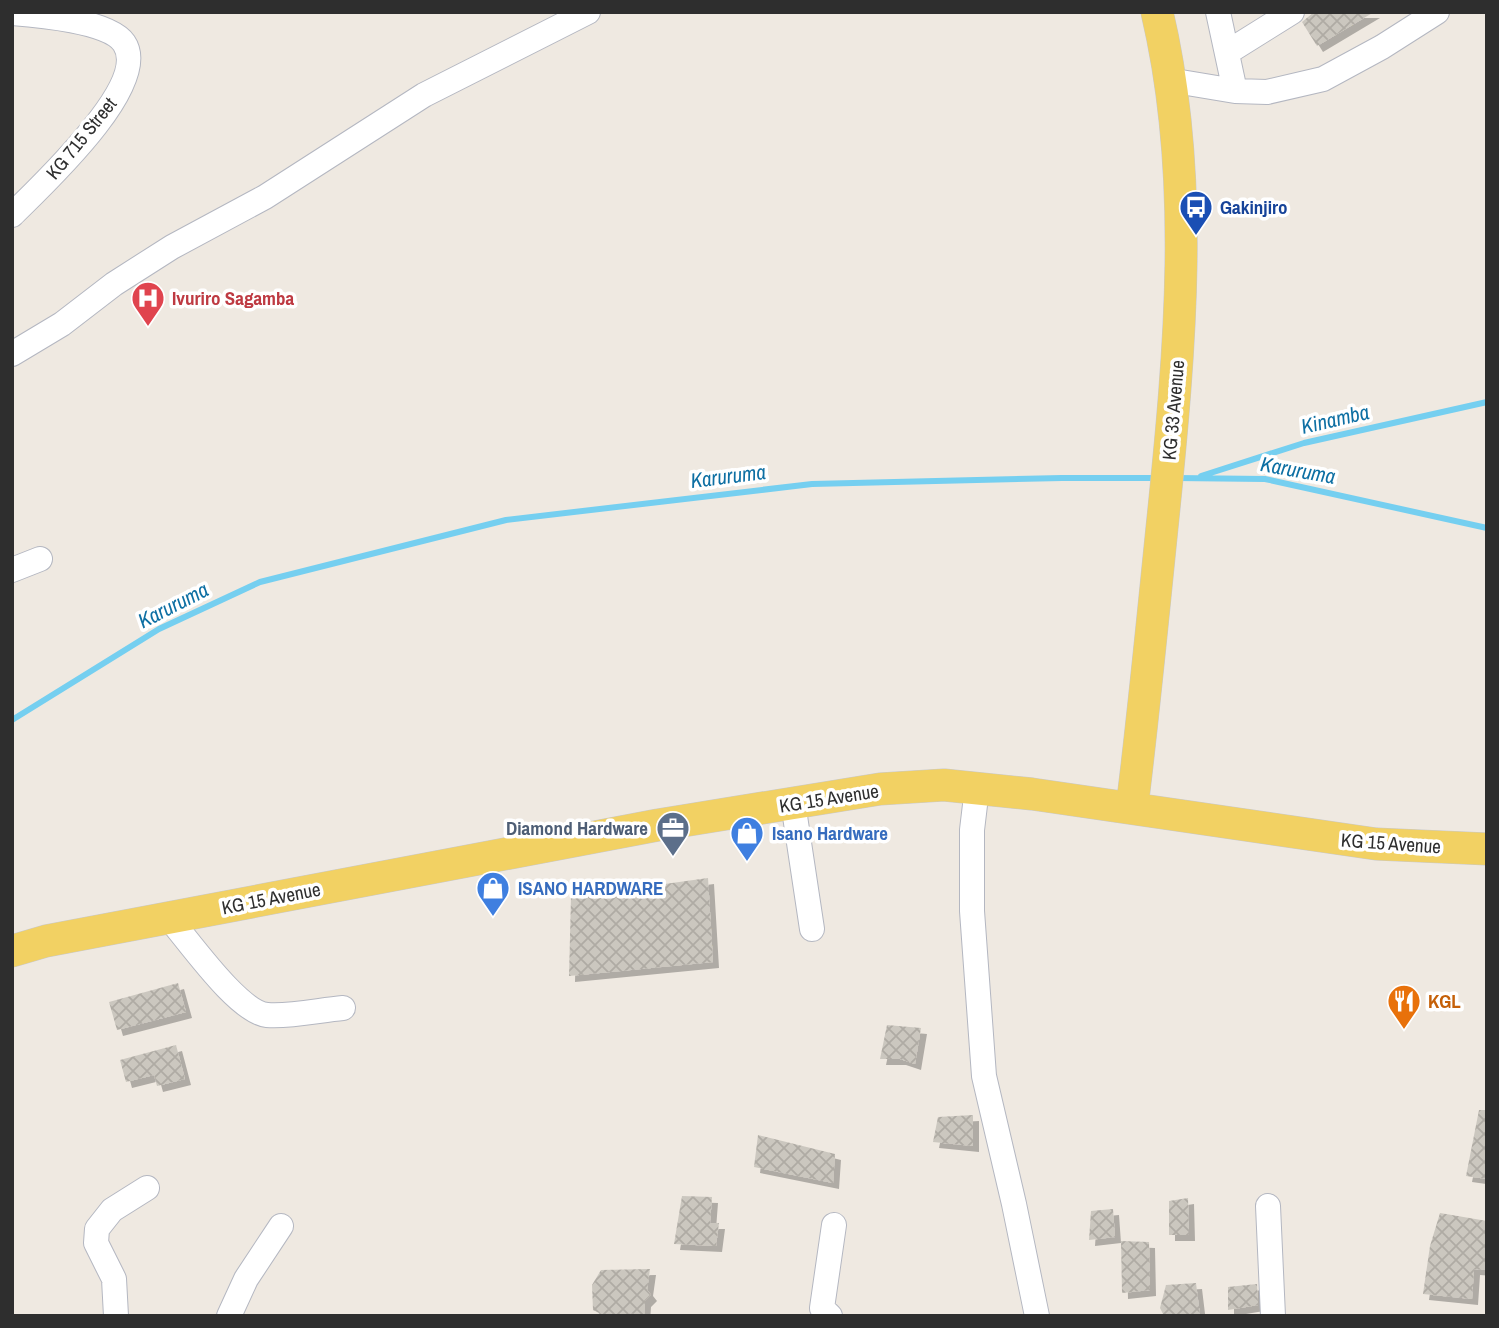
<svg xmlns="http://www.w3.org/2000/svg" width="1499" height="1328" font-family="'Archivo Narrow',sans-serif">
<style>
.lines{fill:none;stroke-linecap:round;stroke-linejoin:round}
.stream{stroke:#75cff0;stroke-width:6}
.building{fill:url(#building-cross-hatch);filter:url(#shadow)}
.minor-casing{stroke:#b4b7c1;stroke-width:26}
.major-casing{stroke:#c9c9c9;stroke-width:33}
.minor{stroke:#fff;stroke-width:24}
.major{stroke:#f2d163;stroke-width:32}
.labels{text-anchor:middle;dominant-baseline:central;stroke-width:7;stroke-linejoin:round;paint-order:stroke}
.street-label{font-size:19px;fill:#2e2e2e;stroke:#fff}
.transit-label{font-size:19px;font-weight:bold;fill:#164399;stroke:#fff;text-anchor:start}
.health-label{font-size:19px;font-weight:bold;fill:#be3a42;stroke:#fff;text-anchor:start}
.service-label{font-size:19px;font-weight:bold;fill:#4e5e75;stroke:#fff;text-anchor:end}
.shop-label{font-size:19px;font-weight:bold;fill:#366cbe;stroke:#fff;text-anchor:start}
.food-label{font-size:19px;font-weight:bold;fill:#c56008;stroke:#fff;text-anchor:start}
.water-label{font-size:21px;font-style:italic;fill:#0d6fa3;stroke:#fff}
</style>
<defs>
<pattern id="building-cross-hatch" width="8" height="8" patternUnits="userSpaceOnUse" patternTransform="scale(1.75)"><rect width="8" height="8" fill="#cbc7bf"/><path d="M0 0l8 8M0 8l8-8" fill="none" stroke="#afaba4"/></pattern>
<filter id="shadow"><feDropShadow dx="6" dy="6" stdDeviation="0" flood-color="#0004"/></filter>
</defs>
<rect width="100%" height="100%" fill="#efe9e1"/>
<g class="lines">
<path class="stream" d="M1201,476L1304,443L1487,402
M1176,478L1265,479L1487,528
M12,720L159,629L260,582L506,520L812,484L1062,478H1158"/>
</g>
<path class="building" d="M1314,12H1374L1317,46L1302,22Z
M708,878L713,962L569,976L571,897Z
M178,983L186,1012L117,1030L109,1002Z
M887,1025L921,1028L915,1064L900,1059H880Z
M176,1045L185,1079L157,1086L154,1075L126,1082L120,1060Z
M1479,1110H1487V1179L1466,1176Z
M973,1115V1146L933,1142L938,1117Z
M758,1135L835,1154L833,1183L754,1167Z
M682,1196L712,1197L710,1223H719L716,1246L674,1244Z
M1188,1198L1189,1235H1169V1201Z
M1113,1209L1115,1237L1089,1240L1091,1211Z
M1440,1213L1487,1221V1270L1474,1269L1472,1299L1423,1294L1430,1246Z
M1121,1241L1149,1242L1150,1290L1122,1293Z
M650,1269L647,1290L651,1295L645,1301L644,1316L629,1313L627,1316H605L593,1310L592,1285L601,1270Z
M1196,1283L1200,1316H1164L1160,1308L1166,1285Z
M1257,1284L1258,1305L1228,1310V1287Z"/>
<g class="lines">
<defs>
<path id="minor" d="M1218,12L1235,91
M12,13C38,15 109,21 124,43C152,84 40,187 12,215
M1228,52L1292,12
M1169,80L1235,91L1267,92L1323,79L1382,47L1437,12
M12,354L62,324L114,284L172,247L265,197L424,95L588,12
M12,570L40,559
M977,788L972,830V911L984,1076L1014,1204L1037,1316
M793,803L812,929
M168,917C189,941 238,1012 267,1015C290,1017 320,1010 343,1008
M1268,1206L1273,1316
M116,1316L114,1279L96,1243L97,1229L112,1210L147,1188
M229,1316L246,1279L281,1226
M830,1316L822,1308L834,1225"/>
<path id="major" d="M1132,807C1144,711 1153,615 1163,518C1180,351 1196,177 1157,12
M12,951L46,941L658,825L880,789L944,785L1032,794L1376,844L1487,849"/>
</defs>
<use href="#minor" class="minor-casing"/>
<use href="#major" class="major-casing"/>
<use href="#minor" class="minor"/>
<use href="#major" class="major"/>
</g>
<defs>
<symbol id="bus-pin" viewBox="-11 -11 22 30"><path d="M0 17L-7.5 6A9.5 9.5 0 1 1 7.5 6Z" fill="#1a4fb4" stroke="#fff"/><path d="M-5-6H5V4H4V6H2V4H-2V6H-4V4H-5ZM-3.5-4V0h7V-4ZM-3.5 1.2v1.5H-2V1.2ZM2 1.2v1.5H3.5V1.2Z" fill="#fff"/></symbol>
<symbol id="hospital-pin" viewBox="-11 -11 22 30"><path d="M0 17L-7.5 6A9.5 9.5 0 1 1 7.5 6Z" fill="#e0444e" stroke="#fff"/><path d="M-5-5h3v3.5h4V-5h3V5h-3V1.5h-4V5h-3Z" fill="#fff"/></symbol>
<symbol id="office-pin" viewBox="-11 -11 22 30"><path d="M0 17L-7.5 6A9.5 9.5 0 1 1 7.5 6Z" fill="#5c6f8a" stroke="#fff"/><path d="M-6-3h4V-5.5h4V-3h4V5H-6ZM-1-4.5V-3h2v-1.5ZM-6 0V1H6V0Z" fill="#fff"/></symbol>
<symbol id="shop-pin" viewBox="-11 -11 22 30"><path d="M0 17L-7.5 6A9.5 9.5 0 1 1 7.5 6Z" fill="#3f7fe0" stroke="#fff"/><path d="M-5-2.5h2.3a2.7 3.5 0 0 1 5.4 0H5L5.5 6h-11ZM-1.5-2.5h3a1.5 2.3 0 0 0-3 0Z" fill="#fff"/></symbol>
<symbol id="restaurant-pin" viewBox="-11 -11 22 30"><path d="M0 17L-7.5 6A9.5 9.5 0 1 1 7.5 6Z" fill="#e8710a" stroke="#fff"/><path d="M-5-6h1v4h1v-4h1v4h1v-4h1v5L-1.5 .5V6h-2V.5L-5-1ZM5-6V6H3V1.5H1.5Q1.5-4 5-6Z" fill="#fff"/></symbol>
</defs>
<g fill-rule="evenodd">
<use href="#bus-pin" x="1177" y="188" width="38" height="52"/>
<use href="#hospital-pin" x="129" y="279" width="38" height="52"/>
<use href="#office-pin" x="654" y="809" width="38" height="52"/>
<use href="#shop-pin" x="728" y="814" width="38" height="52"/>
<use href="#shop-pin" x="474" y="869" width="38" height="52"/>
<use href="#restaurant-pin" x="1385" y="982" width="38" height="52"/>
</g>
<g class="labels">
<g class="street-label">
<text transform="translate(81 138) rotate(-51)">KG 715 Street</text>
<text transform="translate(1173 410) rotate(-85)">KG 33 Avenue</text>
<text transform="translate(829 798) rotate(-9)">KG 15 Avenue</text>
<text transform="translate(1391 843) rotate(4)">KG 15 Avenue</text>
<text transform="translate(271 898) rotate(-11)">KG 15 Avenue</text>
</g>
<g class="transit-label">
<text x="1220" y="207">Gakinjiro</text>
</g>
<g class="health-label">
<text x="172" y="298">Ivuriro Sagamba</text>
</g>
<g class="service-label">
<text x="648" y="828">Diamond Hardware</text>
</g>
<g class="shop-label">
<text x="772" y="833">Isano Hardware</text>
<text x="518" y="888">ISANO HARDWARE</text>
</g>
<g class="food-label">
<text x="1428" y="1001">KGL</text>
</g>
<g class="water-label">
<text transform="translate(1335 419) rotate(-13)">Kinamba</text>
<text transform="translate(1298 470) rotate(10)">Karuruma</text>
<text transform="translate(728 476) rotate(-7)">Karuruma</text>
<text transform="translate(173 605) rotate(-27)">Karuruma</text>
</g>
</g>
<rect width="1499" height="1328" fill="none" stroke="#2e2e2e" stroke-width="28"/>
</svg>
